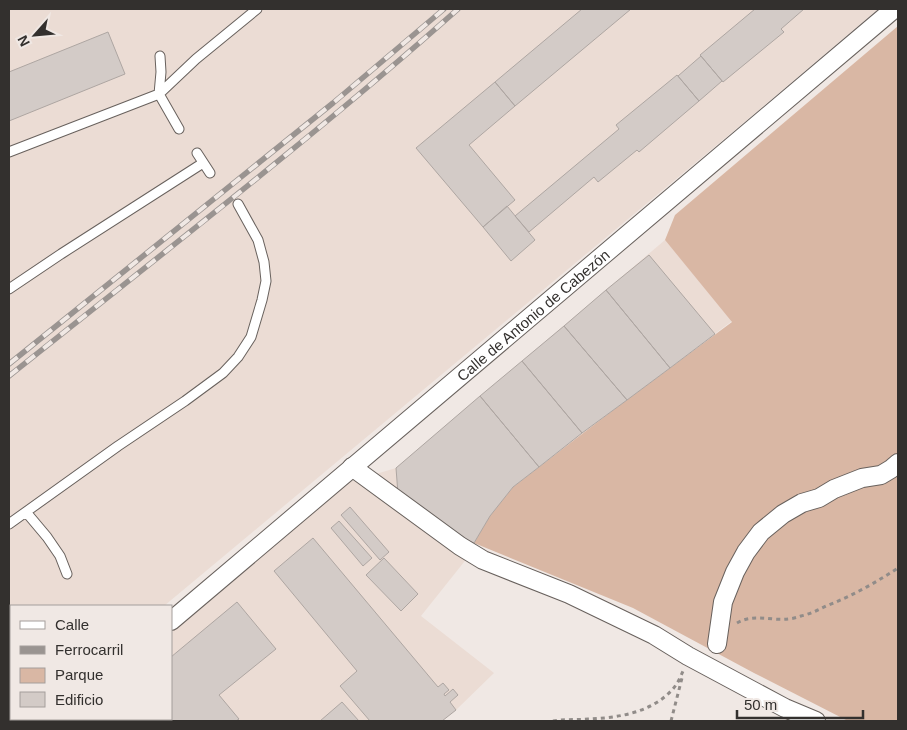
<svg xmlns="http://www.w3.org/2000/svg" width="907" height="730" font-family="Arial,sans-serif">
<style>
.built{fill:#ebdcd4}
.green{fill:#d9b7a4}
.building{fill:#d3cbc7;stroke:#aea6a2}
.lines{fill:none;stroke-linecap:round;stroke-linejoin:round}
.service-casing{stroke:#68615d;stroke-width:11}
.minor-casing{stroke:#68615d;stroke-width:20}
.path{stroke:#918c89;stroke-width:3;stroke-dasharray:4 4;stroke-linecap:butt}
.service{stroke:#fff;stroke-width:9}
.minor{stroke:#fff;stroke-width:18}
.rail-casing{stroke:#9a9491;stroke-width:5.5}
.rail{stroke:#f0e8e4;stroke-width:4;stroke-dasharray:11;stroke-linecap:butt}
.labels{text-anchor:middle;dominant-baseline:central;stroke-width:5;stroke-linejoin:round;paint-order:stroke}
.street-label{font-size:15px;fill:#33302e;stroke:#f0e8e4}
</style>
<rect width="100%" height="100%" fill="#f0e8e4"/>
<path class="built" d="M9,9H878L754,114L164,606H11V719H29L26,721H9Z
M665,240L732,321L612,411L513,487L490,515L464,562L421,616L494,673L456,710L442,721H50L53,719H171V624L349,482L396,468Z"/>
<path class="green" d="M898,26V721H848L754,673L633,608L474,543L490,515L513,487L612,411L732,322L665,240L675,215Z"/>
<path class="building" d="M582,9H631L515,106L495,82Z
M755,9H804L781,29L784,32L723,82L700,55Z
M108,32L125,74L9,121V72Z
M701,56L722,81L699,101L678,76Z
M677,75L699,101L639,152L637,150L598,182L594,177L529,232L515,216L619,129L616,125Z
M495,82L515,106L469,145L515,200L483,227L416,148Z
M507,206L535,240L511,261L483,227Z
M649,255L715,334L670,368L606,290Z
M606,290L670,368L627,400L564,326Z
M564,326L627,400L582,433L522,361Z
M522,361L582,433L539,467L480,396Z
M480,396L539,467L513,487L490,516L474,543L457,536L398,494L396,468Z
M350,507L389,552L380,560L341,515Z
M339,521L372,558L363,566L331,528Z
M313,538L438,687L443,683L449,690L444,694L445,696L453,689L458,695L450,702L456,710L442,721H370L340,686L357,671L274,571Z
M384,558L418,594L401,611L366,575Z
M237,602L276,649L219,695L239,719L236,721H142L140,719H171V657Z
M342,702L359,721H320Z"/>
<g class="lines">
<defs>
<path id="service" d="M160,56L161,72L159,94L179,129
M9,152L159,94L196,59L257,9
M197,153L210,173
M9,289L61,254L203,163
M26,512L47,537L60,556L67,574
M9,524L118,446L185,401L223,373L238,357L251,337L262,300L266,281L264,262L258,240L238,204"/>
<g id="minor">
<path d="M352,467L460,546L483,560L569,594L654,635L688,656L785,708L816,721"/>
<path id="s1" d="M171,621L894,9"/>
<path d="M717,644L723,602L735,572L746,552L761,532L783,514L802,503L819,498L834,489L862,478L881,475L891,469L898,463"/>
<path d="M54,721L57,719"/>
</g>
</defs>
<use href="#service" class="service-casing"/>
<use href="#minor" class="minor-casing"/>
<path class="path" d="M737,623C749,616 761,618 774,619C784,620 793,619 801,616C810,614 818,610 826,606C852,596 875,583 898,568
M553,721C564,719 576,720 588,719C617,718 650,713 671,691C677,685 680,678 683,671
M671,721L682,678"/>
<use href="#service" class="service"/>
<use href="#minor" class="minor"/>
<defs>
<path id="rail" d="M9,364L333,103L444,9
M9,376C160,255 314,137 458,9"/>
</defs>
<use href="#rail" class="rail-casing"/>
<use href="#rail" class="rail"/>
</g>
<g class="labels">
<g class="street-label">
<text stroke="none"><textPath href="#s1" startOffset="474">Calle de Antonio de Cabezón</textPath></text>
</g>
</g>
<rect width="907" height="730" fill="none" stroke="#33302e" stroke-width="20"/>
<rect x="10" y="605" width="162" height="115" fill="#f0e8e4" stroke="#a49e9b"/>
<rect x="20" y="621" width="25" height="8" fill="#ffffff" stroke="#a49e9b"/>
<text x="55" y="630" font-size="15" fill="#33302e">Calle</text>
<rect x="20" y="646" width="25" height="8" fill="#9a9491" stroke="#a49e9b"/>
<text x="55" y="655" font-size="15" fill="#33302e">Ferrocarril</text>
<rect x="20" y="668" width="25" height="15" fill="#d9b7a4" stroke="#a49e9b"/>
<text x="55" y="680" font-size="15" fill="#33302e">Parque</text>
<rect x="20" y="692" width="25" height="15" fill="#d3cbc7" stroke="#a49e9b"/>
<text x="55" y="705" font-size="15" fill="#33302e">Edificio</text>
<g transform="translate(35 35) rotate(243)" stroke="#f0e8e4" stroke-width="4" paint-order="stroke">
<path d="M0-4L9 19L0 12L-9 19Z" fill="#33302e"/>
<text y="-8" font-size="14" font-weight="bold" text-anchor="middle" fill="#33302e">N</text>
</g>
<path d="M737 710v8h126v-8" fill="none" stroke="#33302e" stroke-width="2.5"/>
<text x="744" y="710" font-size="15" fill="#33302e" stroke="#f0e8e4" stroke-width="4" paint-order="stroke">50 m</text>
</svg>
